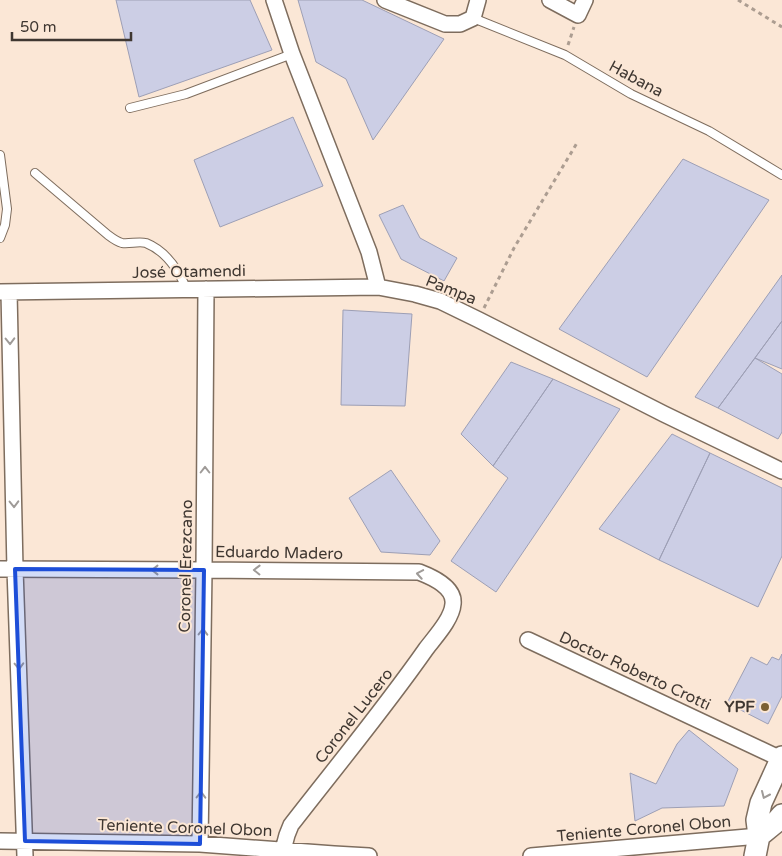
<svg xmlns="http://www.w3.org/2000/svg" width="782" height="856" font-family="'Varela Round',sans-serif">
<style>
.building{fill:#cccee5;stroke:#9d9fb5}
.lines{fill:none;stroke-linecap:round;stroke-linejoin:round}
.lane-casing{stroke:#7e6d5e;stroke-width:10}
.street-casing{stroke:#7e6d5e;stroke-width:18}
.secondary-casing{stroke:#7e6d5e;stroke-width:24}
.path{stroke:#ac9d91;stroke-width:3;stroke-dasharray:4 4;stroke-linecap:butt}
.lane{stroke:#fff;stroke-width:8}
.street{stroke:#fff;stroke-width:15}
.secondary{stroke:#fff;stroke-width:21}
.oneway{stroke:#9f9b98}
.marked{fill:#1d4ed8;fill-opacity:0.2;stroke:#1d4ed8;stroke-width:4;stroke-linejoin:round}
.poi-dot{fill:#7c6033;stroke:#fbe7d6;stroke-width:2}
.labels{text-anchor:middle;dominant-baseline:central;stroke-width:4;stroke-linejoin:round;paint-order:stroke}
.street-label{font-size:16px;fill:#3f3731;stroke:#fbe7d6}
.poi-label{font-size:16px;font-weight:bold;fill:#3f3731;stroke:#fbe7d6;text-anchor:end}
</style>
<rect width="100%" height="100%" fill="#fbe7d6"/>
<path class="building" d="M116,0H250L272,50L139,97Z
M298,0H362L444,39L373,140L346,79L316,62Z
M293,117L323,186L220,227L194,160Z
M683,159L769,200L647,377L559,329Z
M403,205L420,238L457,258L444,281L401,259L379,215Z
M782,275V321L718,408L695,397Z
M343,310L412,314L405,406L341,405Z
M782,321V369L755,358Z
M755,358L782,374V432L778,439L718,408Z
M511,362L553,379L493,466L461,434Z
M553,379L620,409L496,592L451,561L508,478L493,466Z
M672,434L710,453L659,560L599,529Z
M710,453L782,488V556L758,607L659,560Z
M391,470L440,541L430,555L381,552L349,498Z
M782,654V696L768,724L727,703L751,657L767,665L772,657L779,660Z
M689,730L738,769L724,806L662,808L635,821L630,773L656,784L677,744Z"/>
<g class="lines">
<defs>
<path id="lane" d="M473,18L565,55L631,94L709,131L782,175
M130,108L186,94L292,54
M0,155L7,209L5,225L0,238
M35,173L108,235C112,238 118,242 122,243C130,244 139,241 146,243C166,251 179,271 187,290"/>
<path id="street" d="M274,0L292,54L369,252L378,287
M385,0L445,24H460L473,18L478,0
M550,0L578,15L585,0
M0,292L378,287L415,294L440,301L479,320L664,414L782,471
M9,292L15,569L25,856
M0,569L204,570L419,572C432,577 455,587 453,604C452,619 435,637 426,649C384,709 336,767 291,825L287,835L283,850
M528,640L781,759
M0,841L200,844L334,854L369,856
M200,844L204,570L206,289
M531,856L759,836"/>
<path id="secondary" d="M759,836L776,822L782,815
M755,856L759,836L757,820L761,803L782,757"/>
</defs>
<use href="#lane" class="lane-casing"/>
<use href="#street" class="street-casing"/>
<use href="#secondary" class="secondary-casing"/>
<path class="path" d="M738,0L782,27
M568,45L574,27
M484,308L514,248L577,143"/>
<use href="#lane" class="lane"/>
<use href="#street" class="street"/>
<use href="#secondary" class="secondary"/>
</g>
<defs><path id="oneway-chevron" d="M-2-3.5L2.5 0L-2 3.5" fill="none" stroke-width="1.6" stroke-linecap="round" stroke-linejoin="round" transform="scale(1.25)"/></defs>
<g class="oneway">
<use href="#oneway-chevron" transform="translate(10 341) rotate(89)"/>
<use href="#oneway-chevron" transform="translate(205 470) rotate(-90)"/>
<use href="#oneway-chevron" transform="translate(14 504) rotate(89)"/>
<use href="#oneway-chevron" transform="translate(155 570) rotate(-180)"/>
<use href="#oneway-chevron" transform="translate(257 570) rotate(-179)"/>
<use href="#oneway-chevron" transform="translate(420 574) rotate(-170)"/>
<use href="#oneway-chevron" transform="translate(203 632) rotate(-89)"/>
<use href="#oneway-chevron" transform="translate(19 666) rotate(88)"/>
<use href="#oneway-chevron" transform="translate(201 795) rotate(-89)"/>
<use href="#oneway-chevron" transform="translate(765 795) rotate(114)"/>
</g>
<path class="marked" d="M15,569L204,570L200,844L25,841Z"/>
<circle class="poi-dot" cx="765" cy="707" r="5"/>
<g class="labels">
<g class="street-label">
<text transform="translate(636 79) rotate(28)">Habana</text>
<text transform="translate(189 272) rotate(-1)">José Otamendi</text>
<text transform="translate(451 290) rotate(22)">Pampa</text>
<text transform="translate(279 553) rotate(1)">Eduardo Madero</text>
<text transform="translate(186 566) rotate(-89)">Coronel Erezcano</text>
<text transform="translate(635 671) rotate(25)">Doctor Roberto Crotti</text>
<text transform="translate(354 716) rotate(-52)">Coronel Lucero</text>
<text transform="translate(185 828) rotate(2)">Teniente Coronel Obon</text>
<text transform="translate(644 829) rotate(-5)">Teniente Coronel Obon</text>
</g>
<g class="poi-label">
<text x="755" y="707">YPF</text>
</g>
</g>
<path d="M12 32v8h119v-8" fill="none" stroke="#3f3731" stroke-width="2.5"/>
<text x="20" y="32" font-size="15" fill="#3f3731" stroke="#fbe7d6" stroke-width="4" paint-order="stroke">50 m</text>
</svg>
